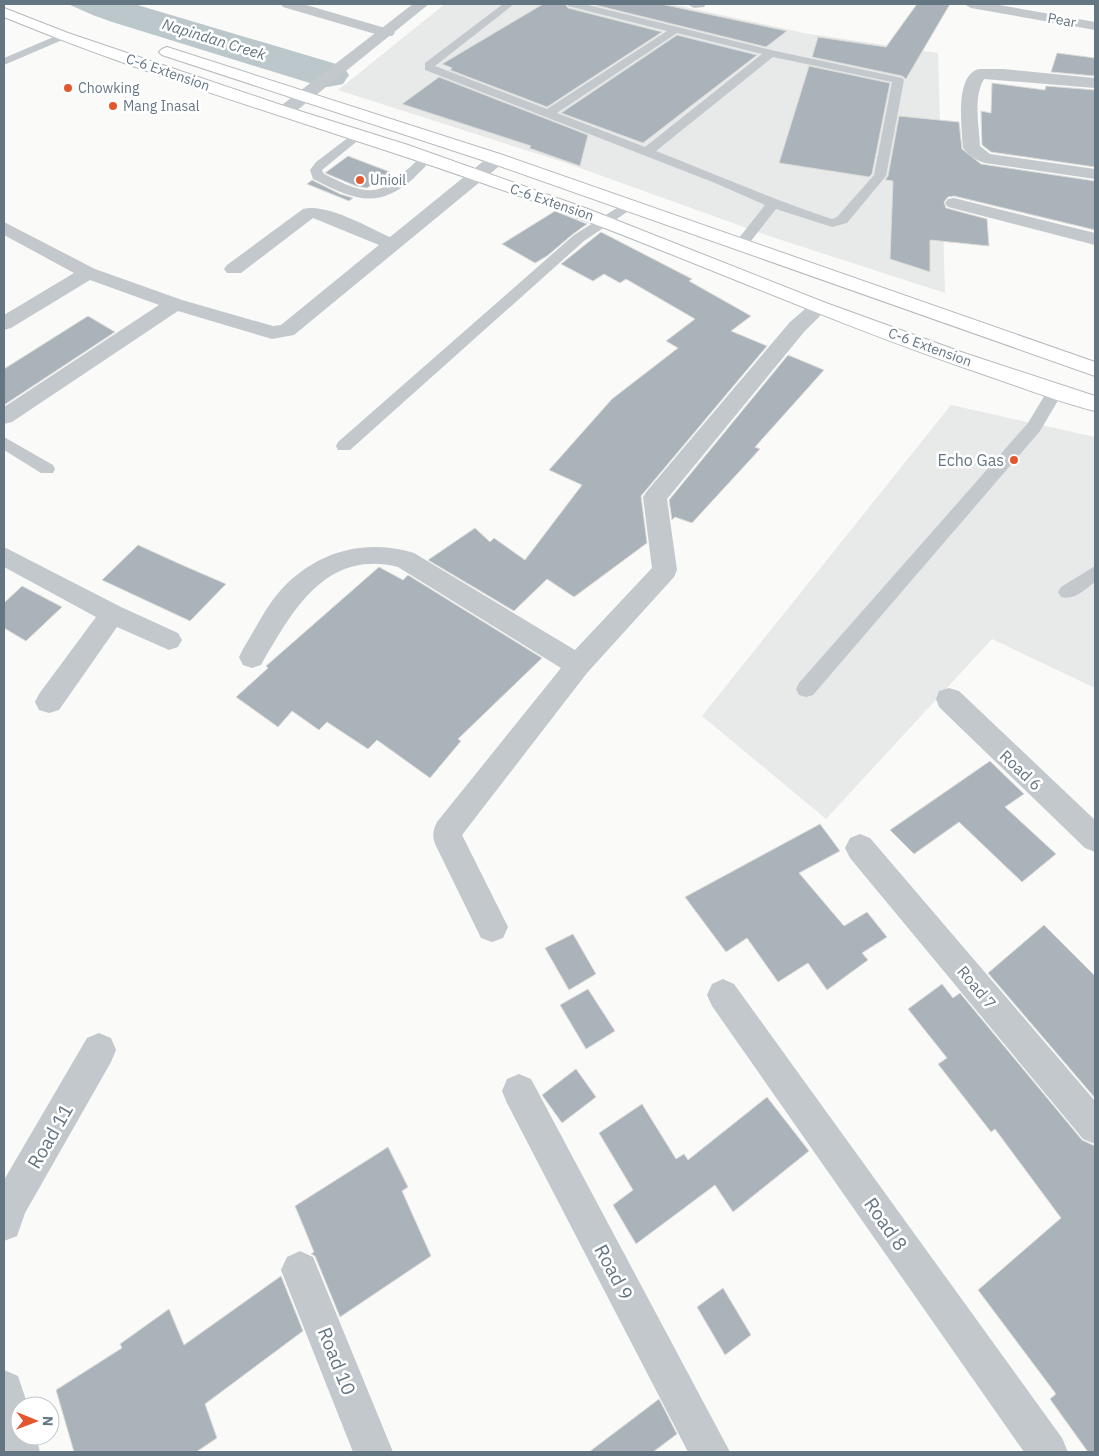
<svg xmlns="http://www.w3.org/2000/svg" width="1099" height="1456" font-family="'IBM Plex Sans',sans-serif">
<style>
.built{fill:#e8e9e9}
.water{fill:#bbc7cb}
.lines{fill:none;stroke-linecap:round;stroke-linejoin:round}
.river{fill:#bbc7cb;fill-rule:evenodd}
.building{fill:#aab3b9;stroke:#dcdcda}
.primary-casing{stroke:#b5babe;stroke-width:2}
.service{fill:#c3c8cc;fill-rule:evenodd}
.minor{fill:#c3c8cc;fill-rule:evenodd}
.tertiary{fill:#c3c8cc;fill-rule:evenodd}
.primary{fill:#fff;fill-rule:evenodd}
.poi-dot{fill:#e4572e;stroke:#fff;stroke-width:2}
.labels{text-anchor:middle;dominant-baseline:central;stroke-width:5;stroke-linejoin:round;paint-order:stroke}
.far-street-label{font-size:14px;fill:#657683;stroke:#fff}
.far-poi-label{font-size:14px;fill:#657683;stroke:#fff;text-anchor:start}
.far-water-label{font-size:15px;font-style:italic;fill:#60757c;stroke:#fff}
.poi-label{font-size:16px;fill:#657683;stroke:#fff;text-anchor:end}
.street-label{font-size:16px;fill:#657683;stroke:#fff}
.near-street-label{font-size:19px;fill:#657683;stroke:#fff}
</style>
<rect width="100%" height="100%" fill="#fafaf8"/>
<path class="built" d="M445,4H671L804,33L938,53L945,293L772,237L566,163L338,90Z
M951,405L1095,437V688L992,639L826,819L702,716Z"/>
<path class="water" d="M68,4H130L213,34L313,63L295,78L95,16Z"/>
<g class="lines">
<path class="river" d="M82,4H134L343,66L349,75L343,84L328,87L313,84L109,21L88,12Z"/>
</g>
<path class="building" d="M543,4H565L568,8L662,32L547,107L450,70L452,68L442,64Z
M591,4H661L787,31L766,47Z
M917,4H950L906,79L902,76L812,57L818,37L886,47Z
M677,35L757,55L643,143L561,113Z
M1057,53L1095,58V76L1051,72Z
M809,66L890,83L872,174L869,177L779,163Z
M439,77L588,135L580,166L529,148L531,146L402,104Z
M992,83L1045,90L1046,86L1095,90V167L991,152L982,145L981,111L991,113Z
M899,116L959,122L962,149L981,164L1095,181V230L954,196L948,197L944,202L946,208L987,219L989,246L930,240V272L890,259L893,181L885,180L888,176Z
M348,156L390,172L367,188L356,186L325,173Z
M312,180L340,194L353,198L349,201L307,184Z
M555,211L587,224L573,234L547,256L535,263L502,244Z
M601,232L692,279L689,281L751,316L731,331L767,346L641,496L647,543L574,597L547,579L514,611L428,560L475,528L490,542L494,538L525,560L582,485L549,470L612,399L678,348L666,341L695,319L626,279L620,283L604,274L593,281L561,264Z
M88,316L115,332L4,405V369Z
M788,355L824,370L755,447L760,449L692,523L675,517L672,520L669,500Z
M138,545L182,565L226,584L190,621L102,580Z
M379,567L403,580L408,575L542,658L458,739L461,741L430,778L377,740L368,749L327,722L319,730L292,711L278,727L236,697L268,668L266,666Z
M22,586L62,607L26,641L4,628V603Z
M990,761L1024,794L1005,807L1056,854L1022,882L959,822L914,854L890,830Z
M820,824L840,851L799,873L844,926L867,912L887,937L862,953L868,960L827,990L808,963L778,982L747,938L726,952L685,897Z
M1044,925L1095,976V1098L988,973Z
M573,934L596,974L569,990L545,948Z
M942,984L953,998L960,993L1082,1140L1095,1146V1452H1088L1050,1399L1056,1394L978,1290L1061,1218L995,1129L991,1132L938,1064L947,1058L908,1009Z
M588,989L615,1031L586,1049L560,1005Z
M576,1069L596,1097L562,1123L542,1095Z
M767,1097L809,1151L733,1212L715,1185L636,1244L613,1205L633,1190L599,1133L642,1104L676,1159L684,1154L688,1160Z
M388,1147L408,1187L402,1191L431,1256L340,1317L315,1256L311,1254L314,1252L295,1206Z
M281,1276L303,1331L205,1404L217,1438L196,1452H74L56,1390L122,1348L120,1344L169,1309L184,1345Z
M723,1288L751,1335L725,1355L697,1307Z
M659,1399L677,1434L653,1452H589Z"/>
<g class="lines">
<defs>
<path id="primary" d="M4,8L68,33L290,108L408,145L588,209L826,303L964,353L1095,396V411C1058,402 1021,387 985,375C846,328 713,269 576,217C387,145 191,94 4,17Z
M167,47L503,155L1095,362V376L491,163L162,55L159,52L162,49Z"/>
</defs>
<use href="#primary" class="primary-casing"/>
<path class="service" d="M503,4H514L435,66L547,109L667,31L568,6L567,4H584L771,50L902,78L904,80L886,176L847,223L832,227L776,209L747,246H737L735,243L765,205L715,183L425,70V63ZM677,33L762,54L645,147L557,113ZM773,57L892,82L874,175L837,217L832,219C772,199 715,174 656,151Z
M63,33L67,34V38L4,65V58Z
M357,131L361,132L363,135L361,138L322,170L324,174C377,201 381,194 423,155H431L433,158C428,165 420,171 414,178C377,211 353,199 313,179L310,170L316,162Z
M628,201L635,205L633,208L584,241L350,450H338L336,446L338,442L574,235Z
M1055,387L1061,388L1063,392L1040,431L813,695L806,697L799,695L796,689L799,683L1028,423L1049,388Z
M4,437L53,465L55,469L53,473H41L4,450Z
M1095,566V582C1085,589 1074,601 1061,597L1058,592L1061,587Z"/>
<path class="minor" d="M281,4H303L392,30L395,33L392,36H382L283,7Z
M687,4H706L704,7L694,8Z
M964,4H994L1095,22V30L971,8Z
M979,69H1004L1095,78V88L984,79C973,98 979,125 980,146L990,154L1095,169V179L985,163C977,161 968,155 963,148C962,129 954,75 979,69Z
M497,154L503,155L506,159L503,163L294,335L272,339L178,311L12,422L4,424V407L159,305L90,280L11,328L4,330V315L74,273L4,235V222L95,269L182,300L273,326L281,325L379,245L313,218L241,273H227L224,269L227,265L303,209C327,203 367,227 390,237L491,155Z
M954,198L1095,233V245L948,207L945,203L948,199Z
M819,301L826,303L829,307L804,332L667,499L677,570L674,577L587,673L462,835L508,927L503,938L492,942L481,938L437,848C432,838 432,832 437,822L561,668L398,567C325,549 292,612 261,665L252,668L243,665L239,657L243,649C255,630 265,608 280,591C315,552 364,538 414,553L575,650L652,568L643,497L647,491L790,322L812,303Z
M4,547L121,607L178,633L182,640L178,647L169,650L117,627L59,710L49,713L39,710L35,702L39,694L96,617L4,567Z
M949,688L959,691L1095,820V852L1085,848L939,707L936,699L939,691Z
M860,834L870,838L1095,1101V1144L1083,1139L850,858L845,848L850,838Z
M723,979L734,984L1062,1438L1068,1452H1024L712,1006L707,995L712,984Z
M99,1033L111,1038L116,1050L111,1062L25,1213L17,1236L4,1241V1180L87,1038Z
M519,1074L531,1079L730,1452H688L507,1103L502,1091L507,1079Z
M300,1251L313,1257L393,1452H353L281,1270L287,1257Z
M4,1370L18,1376L28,1406H20V1436H36L40,1452H4Z"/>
<path class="tertiary" d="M413,4H429L290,116H278L276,112L278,108Z"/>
<use href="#primary" class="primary"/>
</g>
<g class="poi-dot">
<circle cx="68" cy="88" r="5"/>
<circle cx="113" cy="106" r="5"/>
<circle cx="360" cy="180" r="5"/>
<circle cx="1014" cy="460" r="5"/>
</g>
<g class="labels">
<g class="far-street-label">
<text transform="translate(1062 20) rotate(10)">Pear</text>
<text transform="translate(168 72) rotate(19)">C-6 Extension</text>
<text transform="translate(552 202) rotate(19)">C-6 Extension</text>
<text transform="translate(930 347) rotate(20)">C-6 Extension</text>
</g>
<g class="far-poi-label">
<text x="78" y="88">Chowking</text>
<text x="123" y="106">Mang Inasal</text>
<text x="370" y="180">Unioil</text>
</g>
<g class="far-water-label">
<text transform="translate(214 39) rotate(17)">Napindan Creek</text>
</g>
<g class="poi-label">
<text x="1004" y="460">Echo Gas</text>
</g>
<g class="street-label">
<text transform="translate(1021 770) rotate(43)">Road 6</text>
<text transform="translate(977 987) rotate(50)">Road 7</text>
</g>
<g class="near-street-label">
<text transform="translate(50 1136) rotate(-60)">Road 11</text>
<text transform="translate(886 1224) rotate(55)">Road 8</text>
<text transform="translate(614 1272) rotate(62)">Road 9</text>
<text transform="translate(337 1361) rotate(68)">Road 10</text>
</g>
</g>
<rect width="1099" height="1456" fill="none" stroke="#657683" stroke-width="10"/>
<g transform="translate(35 1421) rotate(91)"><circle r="24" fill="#ffffff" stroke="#c1c8cd"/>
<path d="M0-4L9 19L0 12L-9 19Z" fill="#e4572e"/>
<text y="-8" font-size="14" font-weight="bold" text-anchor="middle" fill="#657683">N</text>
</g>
</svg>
